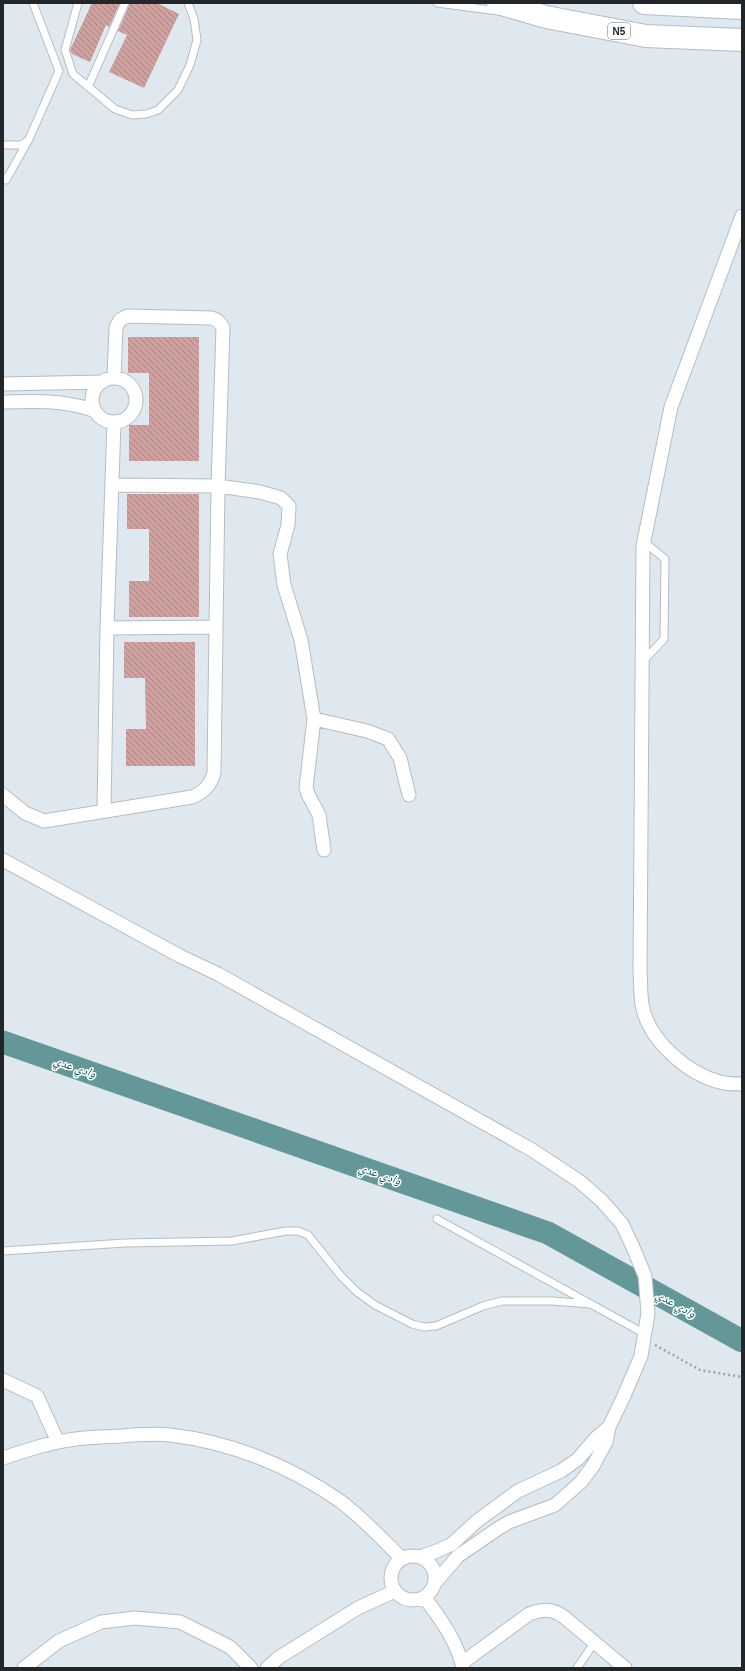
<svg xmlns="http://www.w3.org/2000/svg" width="745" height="1671" font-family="Arial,'Noto Naskh Arabic',sans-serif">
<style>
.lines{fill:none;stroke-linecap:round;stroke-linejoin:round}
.river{stroke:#649898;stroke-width:23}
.building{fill:url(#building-back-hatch)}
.service-casing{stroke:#b4bdc4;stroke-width:9}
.minor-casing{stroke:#b4bdc4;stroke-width:15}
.trunk-casing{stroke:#b4bdc4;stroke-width:24}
.path{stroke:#9ea5aa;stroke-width:2.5;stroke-dasharray:2 3;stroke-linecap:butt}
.service{stroke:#fff;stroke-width:7}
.minor{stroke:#fff;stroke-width:13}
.trunk{stroke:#fff;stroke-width:22}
.labels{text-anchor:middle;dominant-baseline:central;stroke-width:3;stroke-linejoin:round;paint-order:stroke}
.shield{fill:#fff;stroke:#646768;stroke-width:1}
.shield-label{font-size:10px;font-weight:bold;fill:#222628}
.water-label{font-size:12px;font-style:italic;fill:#065757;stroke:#fff}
</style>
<defs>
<pattern id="building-back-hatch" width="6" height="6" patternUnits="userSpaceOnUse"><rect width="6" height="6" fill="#d0a19e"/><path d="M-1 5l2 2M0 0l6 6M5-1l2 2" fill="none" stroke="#a88381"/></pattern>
</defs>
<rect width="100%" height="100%" fill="#dfe8ef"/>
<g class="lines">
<path class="river" d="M3,1042L548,1233L742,1341"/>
</g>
<path class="building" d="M92,3H120L109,27L106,25L90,62L72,54L70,50Z
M130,3H157L179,14L144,88L109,72L127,35L118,31Z
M128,337H199V461H129V425H149V373H128Z
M127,494H199V617H129V581H149V529H127Z
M124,642H195V766H126V729H146L145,678H124Z"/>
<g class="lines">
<defs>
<path id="service" d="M78,3L65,50L73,74L115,109L132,115L146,114L158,110L178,90L190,65L197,40L194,19L188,3
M437,3L498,11
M88,87L125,3
M3,145H21L27,141
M3,178L6,180L29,139L59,71L33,3
M643,661L664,639L665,559L643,541
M437,1219L645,1334
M3,1251L125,1243L232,1241L286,1231H298L308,1235L341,1276L357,1292L375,1305L412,1324L424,1327L436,1326L483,1306L502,1301H552L591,1304
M577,1668L594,1643"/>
<path id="minor" d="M742,216L671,407L643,546L640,972C641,984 640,997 643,1009C651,1042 688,1074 720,1082C727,1084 735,1084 742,1084
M92 400a22 22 0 1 1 44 0a22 22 0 1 1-44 0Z
M3,384L102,382
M3,402C33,401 64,400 93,410
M112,485L218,486L260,492L281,498L289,506L288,525L280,554L284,585L301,640L314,719L306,788L309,796L319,815L324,850
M107,628L215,627
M314,719L367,731L388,739L400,758L409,795
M3,795L25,813L44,821L192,797C204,792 210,786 214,773L218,486L223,328C220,322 217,319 211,318L127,316L120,320L116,327L114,378
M104,811L107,628L114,423
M3,860L180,956L218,974L532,1150L579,1181L602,1201L622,1224L632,1245L645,1276L648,1313L641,1356L623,1398L609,1427L606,1442L593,1466L581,1482L555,1505L509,1522L499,1528L458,1556L435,1583
M3,1380L37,1396L58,1442
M3,1458C27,1450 51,1442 76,1439C91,1437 106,1437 121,1436C137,1435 154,1433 170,1435C231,1442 290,1466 340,1501C363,1518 382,1539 402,1559
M391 1578a22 22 0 1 1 44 0a22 22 0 1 1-44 0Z
M420,1557L437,1551L452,1544L477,1521L518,1491L561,1471L578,1459L596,1438L609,1427
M424,1597C440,1618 457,1641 463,1668
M462,1663L529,1614C543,1609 552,1608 564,1617L625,1668
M24,1668L59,1641L101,1622L135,1618L180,1622L230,1647L251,1668
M267,1668L278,1658L358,1608L395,1591"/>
<path id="trunk" d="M498,3L546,17L646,36L742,40
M644,3L742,8"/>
</defs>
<use href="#service" class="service-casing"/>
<use href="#minor" class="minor-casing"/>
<use href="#trunk" class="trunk-casing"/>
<path class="path" d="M655,1345L700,1370L742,1377"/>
<use href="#service" class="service"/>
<use href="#minor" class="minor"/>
<use href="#trunk" class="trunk"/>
</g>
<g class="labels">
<rect class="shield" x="608" y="23" width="22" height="16" rx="3"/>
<g class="shield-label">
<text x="619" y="31">N5</text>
</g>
<g class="water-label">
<text transform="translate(75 1067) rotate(19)">وادي عدي</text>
<text transform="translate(380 1174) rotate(19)">وادي عدي</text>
<text transform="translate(676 1304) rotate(29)">وادي عدي</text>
</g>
</g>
<rect width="745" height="1671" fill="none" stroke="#222628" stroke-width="8"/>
</svg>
